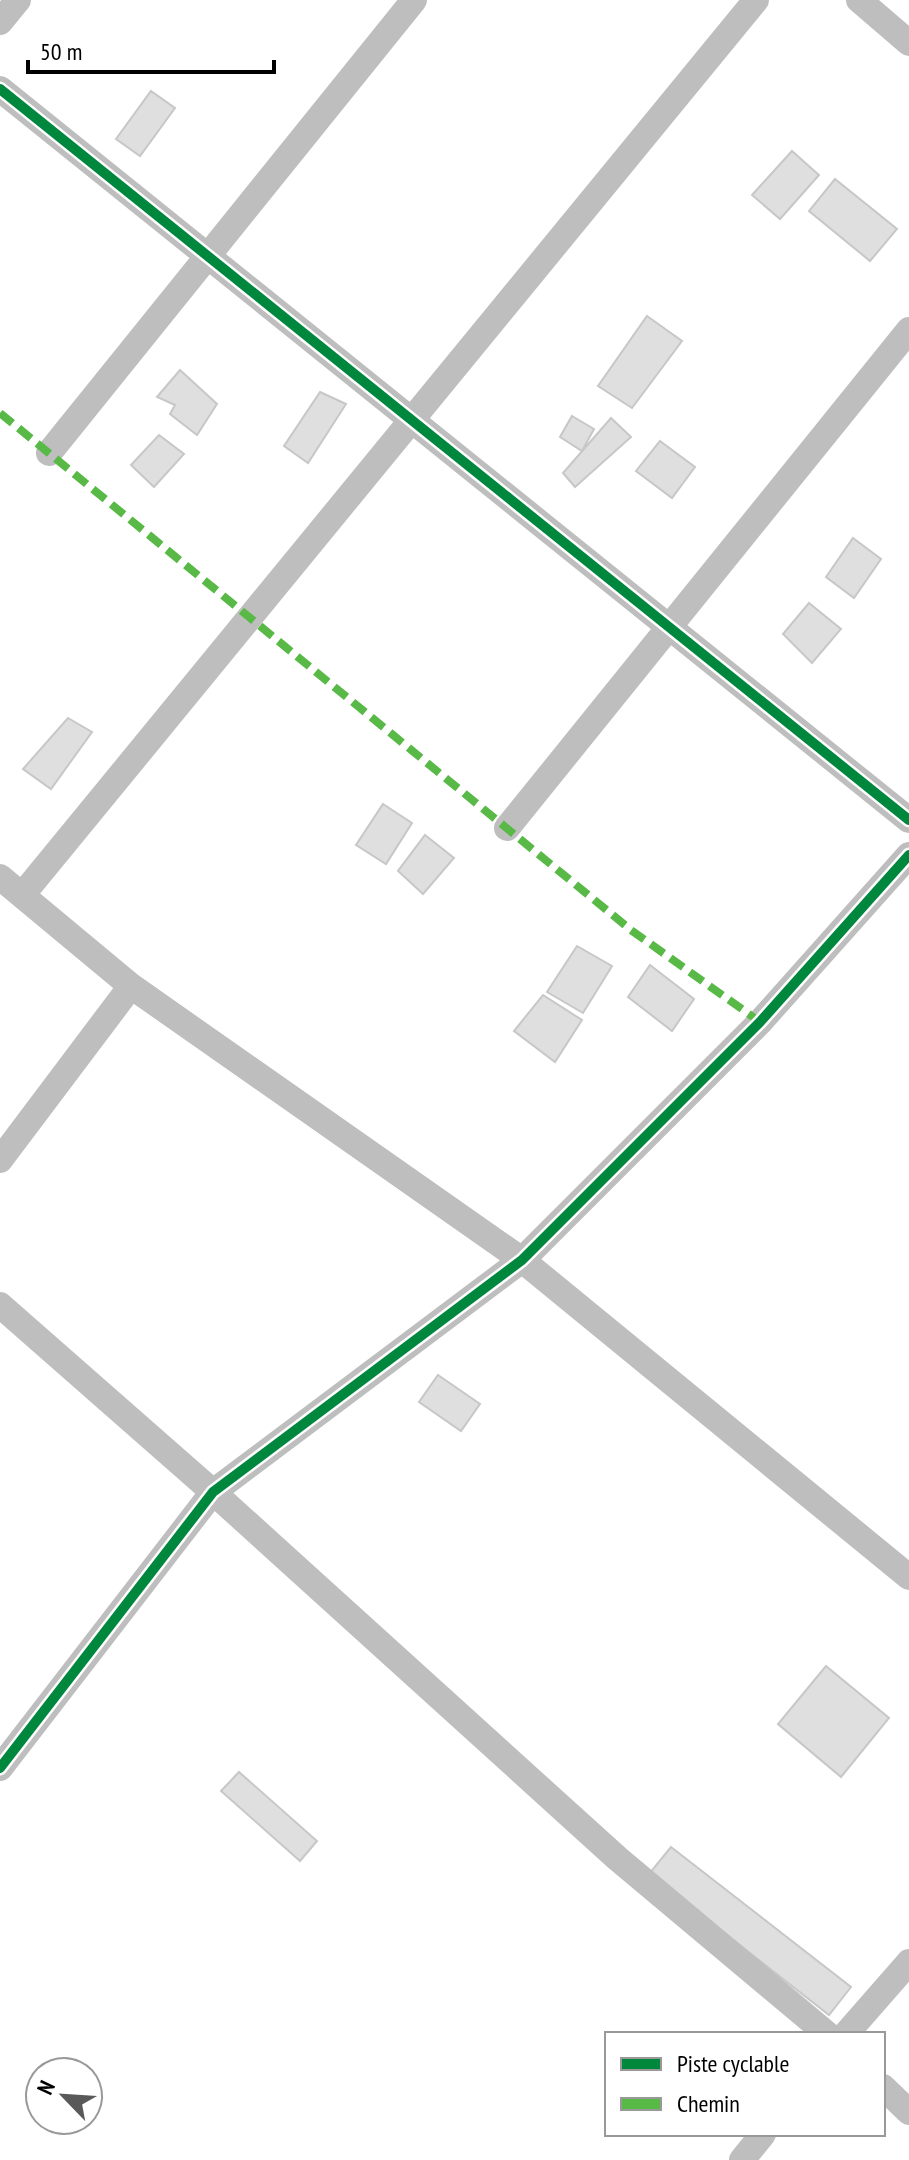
<svg xmlns="http://www.w3.org/2000/svg" width="909" height="2160" font-family="'PT Sans Narrow',sans-serif">
<style>
.building{fill:#dfdfdf;stroke:#c7c7c7;stroke-width:2}
.lines{fill:none;stroke-linecap:round;stroke-linejoin:round}
.street{stroke:#bebebe;stroke-width:26}
.quiet{stroke:#58b947;stroke-width:8;stroke-dasharray:16 8;stroke-linecap:butt}
.cycleway-casing{stroke:#fff;stroke-width:15}
.cycleway{stroke:#00873e;stroke-width:10}
</style>
<rect width="100%" height="100%" fill="#fff"/>
<path class="building" d="M151,91L175,108L140,156L116,139Z
M792,151L819,175L780,219L752,195Z
M835,179L897,229L870,261L809,211Z
M647,316L682,341L632,408L598,386Z
M180,370L217,404L197,435L170,414L175,405L157,397Z
M320,392L346,404L308,463L284,446Z
M572,416L594,429L582,451L560,437Z
M611,418L631,437L575,487L563,473Z
M159,435L184,454L154,487L131,465Z
M660,441L695,467L672,498L636,471Z
M853,538L881,559L854,598L826,577Z
M809,603L841,629L812,663L783,634Z
M68,718L92,732L51,789L23,769Z
M383,804L412,823L386,864L356,845Z
M425,835L454,858L423,894L398,871Z
M577,946L612,966L583,1013L547,992Z
M650,965L694,999L672,1031L628,997Z
M543,995L582,1020L555,1062L514,1031Z
M438,1375L480,1404L461,1431L419,1402Z
M826,1666L889,1718L841,1777L778,1724Z
M239,1772L317,1841L300,1861L221,1791Z
M671,1847L851,1987L829,2015L649,1874Z"/>
<g class="lines">
<path class="street" d="M859,0L909,43
M0,22L18,0
M0,89L909,820
M49,453L414,0
M507,828L909,330
M0,877L131,986L522,1260L909,1577
M23,894L756,0
M0,1160L131,986
M0,1305L213,1492L617,1858L827,2034
M0,1768L213,1492L522,1260L760,1022L909,855
M846,2034L909,1962
M883,2087L909,2112
M742,2160L763,2134"/>
<path class="quiet" d="M0,413L631,930L760,1022"/>
<defs>
<path id="cycleway" d="M0,89L909,820
M0,1768L213,1492L522,1260L760,1022L909,855"/>
</defs>
<use href="#cycleway" class="cycleway-casing"/>
<use href="#cycleway" class="cycleway"/>
</g>
<rect x="605" y="2032" width="280" height="104" fill="#ffffff" stroke="#999999" stroke-width="2"/>
<rect x="621" y="2058" width="40" height="12" fill="#00873e" stroke="#999999" stroke-width="2"/>
<text x="677" y="2072" font-size="24" fill="#000000">Piste cyclable</text>
<rect x="621" y="2098" width="40" height="12" fill="#58b947" stroke="#999999" stroke-width="2"/>
<text x="677" y="2112" font-size="24" fill="#000000">Chemin</text>
<g transform="translate(64 2096) rotate(295)"><circle r="38" fill="#ffffff" stroke="#999999" stroke-width="2"/>
<path d="M0-6L14 30L0 20L-14 30Z" fill="#595959"/>
<text y="-12" font-size="22" font-weight="bold" text-anchor="middle" fill="#000000">N</text>
</g>
<path d="M28 60v12h246v-12" fill="none" stroke="#000000" stroke-width="4"/>
<text x="40" y="60" font-size="24" fill="#000000" stroke="#ffffff" stroke-width="6" paint-order="stroke">50 m</text>
</svg>
